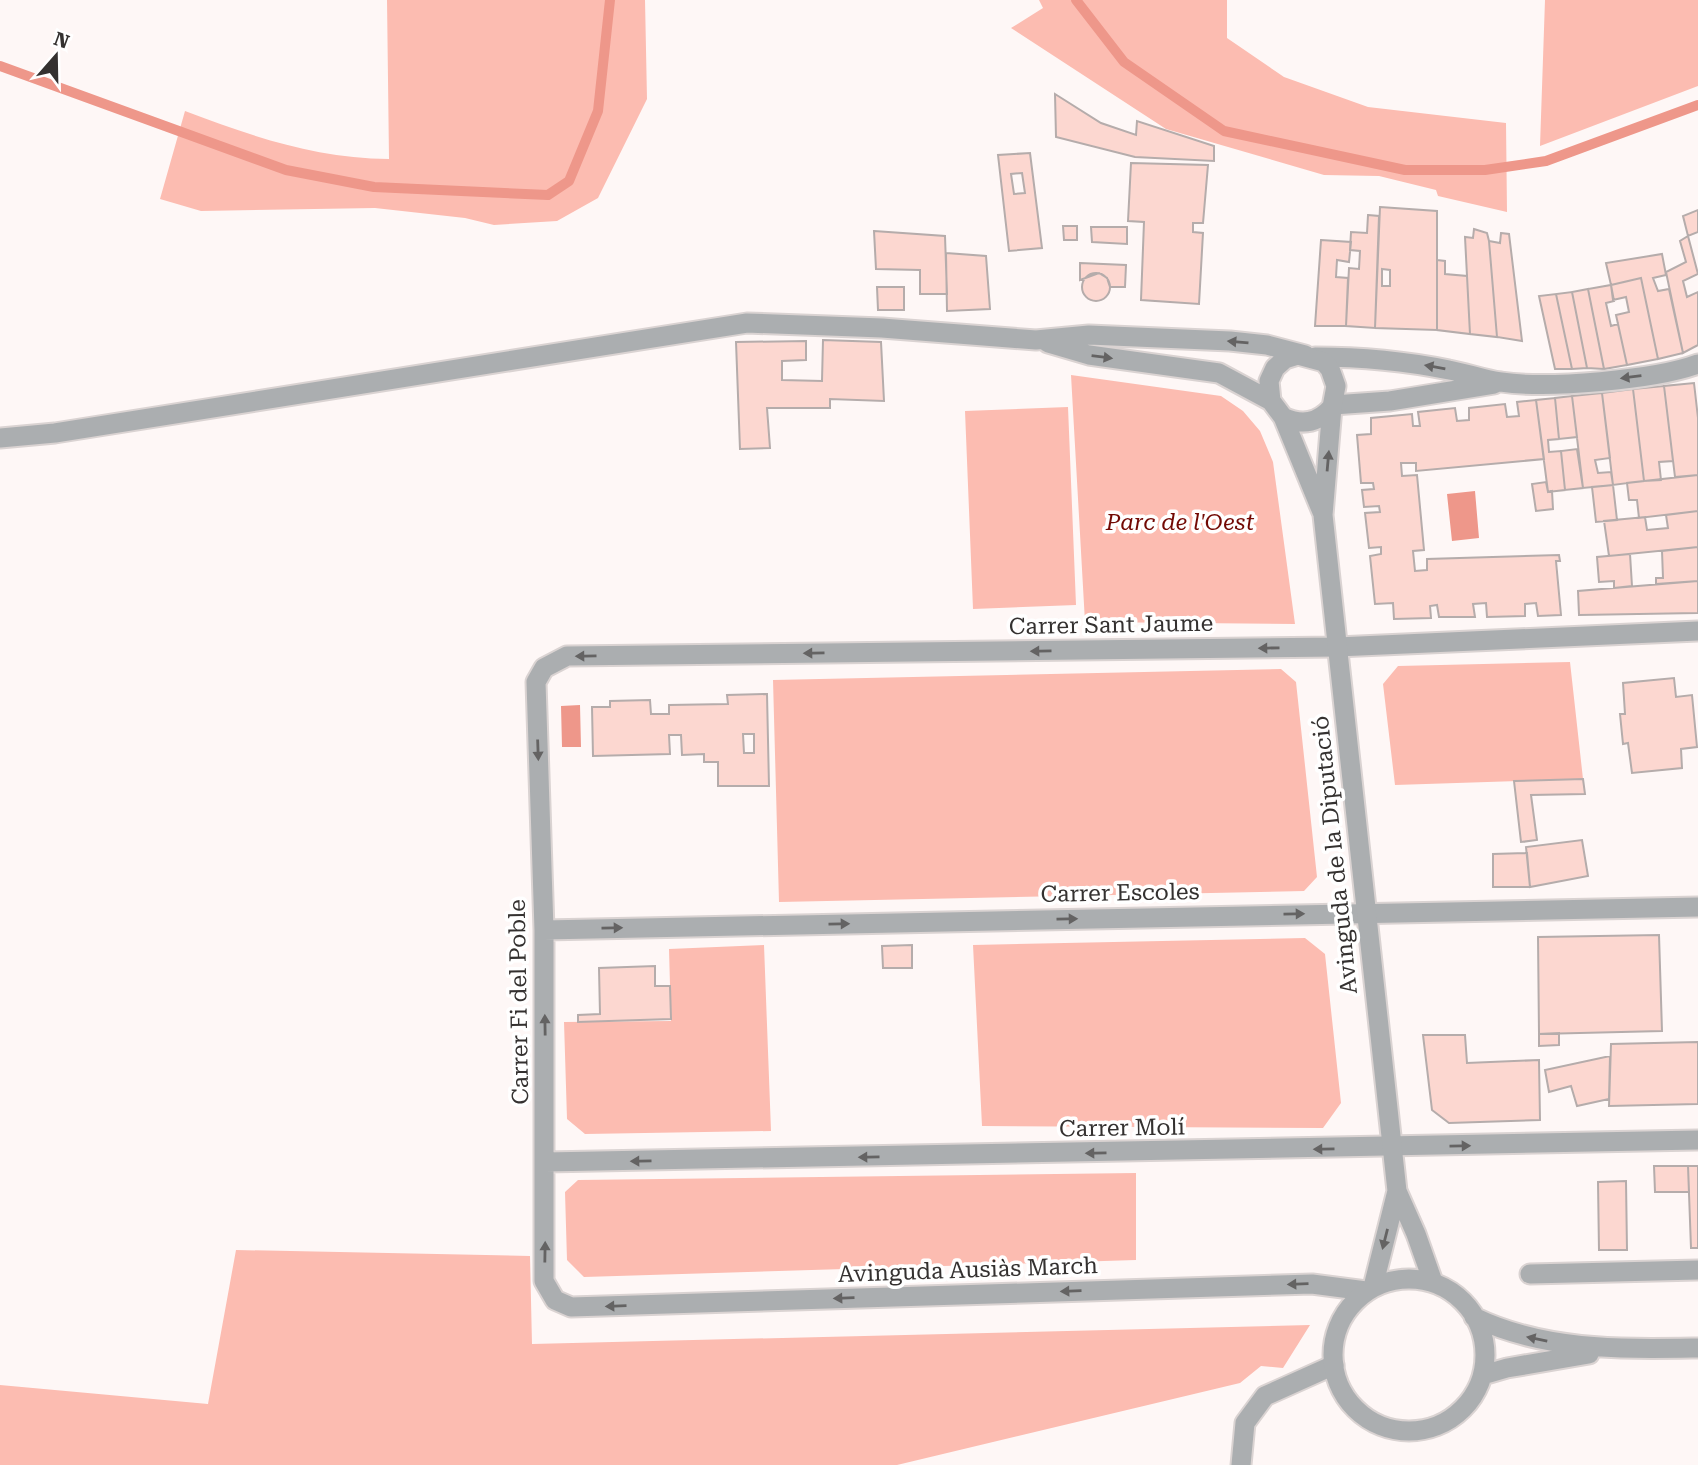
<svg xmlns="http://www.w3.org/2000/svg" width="1698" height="1465" font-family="'Roboto Serif',serif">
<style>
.green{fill:#fcbcb1}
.water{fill:#ee978a}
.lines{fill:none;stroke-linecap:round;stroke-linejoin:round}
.stream{stroke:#ee978a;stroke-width:10}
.building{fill:#fcd7d0;stroke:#b5acab;stroke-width:2;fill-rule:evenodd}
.minor-casing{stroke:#dad3d2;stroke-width:23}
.tertiary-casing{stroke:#dad3d2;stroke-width:23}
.minor{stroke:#abaeb0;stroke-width:19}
.tertiary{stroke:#abaeb0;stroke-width:19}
.oneway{fill:#646363}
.labels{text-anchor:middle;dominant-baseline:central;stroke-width:7;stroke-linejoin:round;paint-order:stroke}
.park-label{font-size:23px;font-style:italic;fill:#720904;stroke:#fff}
.street-label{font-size:23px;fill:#343130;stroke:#fff}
</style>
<rect width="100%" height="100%" fill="#fef7f6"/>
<path class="green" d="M387,0H645L647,99L598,198L557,221L494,225L465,218L375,208L201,211L160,199L185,111C254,137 315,158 389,159Z
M1039,0H1227V38L1284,77L1368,107L1506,123L1507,212L1438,196L1436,190L1379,176L1324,175L1166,129L1011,28L1043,8Z
M1545,0H1698V86L1540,146Z
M1071,375L1221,396L1243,411L1260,431L1273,462L1295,624L1085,622Z
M1068,407L1076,605L973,609L965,411Z
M1570,662L1583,779L1395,785L1383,684L1398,666Z
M1281,669L1296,682L1317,877L1304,891L779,902L773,680Z
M1305,938L1325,954L1341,1103L1323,1128L982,1126L973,945Z
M764,945L771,1131L585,1134L567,1119L564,1022L671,1021L669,949Z
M1136,1173V1260L584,1277L567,1260L565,1192L578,1180Z
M236,1250L530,1256L532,1344L1310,1325L1283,1368L1261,1366L1240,1383L897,1465H0V1385L208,1404Z"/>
<path class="water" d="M1475,491L1479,538L1452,541L1447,494Z
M580,705L581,747H562L561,706Z"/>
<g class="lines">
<path class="stream" d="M1076,0L1124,62L1224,131L1405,170H1485L1546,161L1698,105
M0,66L286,170L374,187L548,195L569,181L598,111L610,0"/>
</g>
<path class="building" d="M1055,94L1101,123L1136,135L1137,121L1214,146V161L1135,157L1056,137Z
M1030,153L1042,248L1009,251L998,155ZM1022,173L1025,193L1014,194L1011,174Z
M1131,163L1208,165L1203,223H1193V232L1203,233L1199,304L1141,300L1144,222L1128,221Z
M1380,207L1437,211V330L1375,328ZM1382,269L1390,270V286H1382Z
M1698,210V232L1688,236L1683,216Z
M1368,215L1379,216L1375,328L1346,326L1349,268L1359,269L1360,251L1350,250L1351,232L1367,233Z
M1063,226H1077V240H1064Z
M1091,227H1127V244L1092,242Z
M1474,229L1487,233L1489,241L1497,337L1470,334L1465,237L1473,238Z
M874,231L945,236L947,294H920V270L876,269Z
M1501,233L1509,234L1522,341L1497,337L1489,241L1500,243Z
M1688,236L1698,274L1683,281L1687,297L1698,292V345L1683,353L1666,272L1686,262L1680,241Z
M1321,240L1351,242L1349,262L1337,260L1336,277L1348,278L1346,326H1315Z
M946,253L986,256L990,309L947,311Z
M1662,254L1666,275L1653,278L1658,291L1669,289L1683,353L1658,359L1641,278L1611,285L1606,263Z
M1437,260L1445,261V274L1467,276L1470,334L1437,330Z
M1080,263L1126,265L1125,287H1110L1107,278L1099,273L1080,280Z
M1082 287a14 14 0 1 1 28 0a14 14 0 1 1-28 0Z
M1641,278L1658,359L1627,365L1616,315L1629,312L1626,297L1613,300L1611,285Z
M1611,285L1614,301L1606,303L1611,326L1618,324L1627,365L1604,369L1588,289Z
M877,287H904V310H878Z
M1588,289L1604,369L1587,368L1572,292Z
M1572,292L1587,368L1572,369L1556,294Z
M1556,294L1572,369H1555L1539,296Z
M823,340L881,342L884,401L830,399V408H767L770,448L740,449L736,342L806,341V360L782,361V380L822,381Z
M1694,383L1698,418V475L1675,477L1664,386Z
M1664,386L1673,461L1659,462L1661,480L1644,481L1633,389Z
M1633,389L1644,481L1613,485L1602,393Z
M1602,393L1610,458L1595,460L1598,473L1611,472L1613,485L1583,488L1572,396Z
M1572,396L1577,437L1559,439L1555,398Z
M1555,398L1559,439L1548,440L1549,452L1561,451L1565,490L1548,492L1536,400Z
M1536,400L1544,459L1416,471V463H1401L1402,476L1417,475L1424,550L1413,551L1415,571L1427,570V559L1559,555L1560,561H1556L1561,615L1538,616L1536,603L1525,604V616L1487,617L1486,603L1473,604L1475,617H1439L1437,605L1430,606L1431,618L1394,619L1393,603L1375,604L1370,556L1381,554V547L1369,548L1365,513L1380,512L1379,506L1364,507L1362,490L1374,489L1373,483H1361L1357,435L1371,434V418L1412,414L1413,426H1420L1418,412L1455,408L1457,421L1469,420V408L1505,404L1507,417L1519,416L1517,402Z
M1577,449L1583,488L1565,490L1561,451Z
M1698,475V511L1639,518L1637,500H1629L1627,483Z
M1546,482L1548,492L1552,491L1553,509L1536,511L1532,484Z
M1613,485L1617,520L1596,522L1592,487Z
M1698,511V547L1609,556L1604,521L1645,517L1647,530L1668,528L1666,515Z
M1698,547V581L1656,584V578H1663L1662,551Z
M1630,554L1632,586L1614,588V581L1599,582L1597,557Z
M1698,581V613L1579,615L1578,591Z
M1674,678L1676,697L1692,695L1697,747L1681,749L1682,768L1632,773L1628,743L1623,744L1620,714H1625L1623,683Z
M767,694L769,786H718V762H704V754L682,755L681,735H669L670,754L593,756L592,707H610V701L650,700L651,714H669V705L728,704L727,695ZM743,734H754V753H744Z
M1583,779L1585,794L1531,795L1537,840L1521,842L1514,781Z
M1582,840L1588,876L1530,887L1526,847Z
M1527,853L1530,887H1493V854Z
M1659,935L1662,1031L1539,1034L1538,937Z
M912,945V968H883L882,946Z
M655,966V986H670L671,1019L578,1022V1015L600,1014L599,968Z
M1559,1033V1045L1539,1046V1034Z
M1423,1035H1465L1467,1063L1539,1060L1540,1120L1449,1123L1432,1110Z
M1698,1042V1104L1609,1106L1611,1044Z
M1610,1056L1609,1099L1577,1106L1571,1086L1549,1092L1545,1070Z
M1654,1166H1688L1689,1192H1655Z
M1688,1166H1698V1248H1691Z
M1626,1181L1627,1250H1599L1598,1182Z"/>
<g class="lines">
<defs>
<path id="minor" d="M1315,357C1360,357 1405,361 1449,370C1466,373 1484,380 1501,382C1547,389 1655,380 1698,364
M1333,405L1390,401L1494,384
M544,930L1698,907
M546,1162L1698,1140
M1530,1274L1698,1270
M1366,1291L1312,1284L571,1307L555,1300L544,1281V930L536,682L544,668L567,656L1337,647L1698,631
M1241,1465L1245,1423L1265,1396L1334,1365"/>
<path id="tertiary" d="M1048,343L1089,355L1219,373L1271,401
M1332,407L1323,515L1397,1191L1416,1234L1433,1282
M1283,417C1302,426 1318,423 1332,407L1336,386L1330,369L1324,362L1298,355L1285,359L1275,368L1269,381L1271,401L1283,417L1322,512
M0,438L55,433L747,323L882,328L1036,340L1089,335L1230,341L1267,345L1305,355
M1333 1355a76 76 0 1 1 152 0a76 76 0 1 1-152 0Z
M1373,1287L1397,1191
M1474,1317C1544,1351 1622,1349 1698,1348
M1483,1375L1507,1368L1589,1354"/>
</defs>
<use href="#minor" class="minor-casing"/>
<use href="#tertiary" class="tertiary-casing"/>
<use href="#minor" class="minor"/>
<use href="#tertiary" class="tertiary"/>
</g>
<defs><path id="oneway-solid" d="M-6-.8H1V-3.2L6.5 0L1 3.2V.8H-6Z" transform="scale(1.75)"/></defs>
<g class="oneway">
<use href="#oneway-solid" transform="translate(1238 342) rotate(-175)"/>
<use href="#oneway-solid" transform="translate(1102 357) rotate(7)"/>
<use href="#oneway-solid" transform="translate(1435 367) rotate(-170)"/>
<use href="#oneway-solid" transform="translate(1631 377) rotate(173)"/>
<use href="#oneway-solid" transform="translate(1328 461) rotate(-85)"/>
<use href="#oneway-solid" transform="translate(1269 648) rotate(179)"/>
<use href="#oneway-solid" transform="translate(1041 651) rotate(179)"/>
<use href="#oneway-solid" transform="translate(814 653) rotate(179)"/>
<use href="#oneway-solid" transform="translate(586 656) rotate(179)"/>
<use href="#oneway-solid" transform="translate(538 750) rotate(88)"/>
<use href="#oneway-solid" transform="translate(1294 914) rotate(-1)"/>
<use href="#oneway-solid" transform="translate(1067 919) rotate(-1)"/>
<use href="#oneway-solid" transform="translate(839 924) rotate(-1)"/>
<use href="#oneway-solid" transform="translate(612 928) rotate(-1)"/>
<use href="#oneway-solid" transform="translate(545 1025) rotate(-91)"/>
<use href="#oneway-solid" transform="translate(1460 1146) rotate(-1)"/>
<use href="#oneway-solid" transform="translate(1324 1149) rotate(179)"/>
<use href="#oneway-solid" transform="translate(1096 1153) rotate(179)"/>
<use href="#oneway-solid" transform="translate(869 1157) rotate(179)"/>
<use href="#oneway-solid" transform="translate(641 1161) rotate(179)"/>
<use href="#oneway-solid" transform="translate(1385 1239) rotate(104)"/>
<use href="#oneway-solid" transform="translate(545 1252) rotate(-89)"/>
<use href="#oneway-solid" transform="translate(1298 1284) rotate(178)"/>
<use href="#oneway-solid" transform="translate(1071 1291) rotate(178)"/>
<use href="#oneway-solid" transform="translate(844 1298) rotate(178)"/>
<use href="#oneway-solid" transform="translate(616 1306) rotate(178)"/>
<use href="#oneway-solid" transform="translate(1537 1339) rotate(-168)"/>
</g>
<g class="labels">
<g class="park-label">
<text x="1180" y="522">Parc de l'Oest</text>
</g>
<g class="street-label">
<text transform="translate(1111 625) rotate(-1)">Carrer Sant Jaume</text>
<text transform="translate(1335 855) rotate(-96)">Avinguda de la Diputació</text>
<text transform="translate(1120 893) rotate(-1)">Carrer Escoles</text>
<text transform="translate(519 1002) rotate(-91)">Carrer Fi del Poble</text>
<text transform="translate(1122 1128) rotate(-1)">Carrer Molí</text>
<text transform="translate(968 1270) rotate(-2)">Avinguda Ausiàs March</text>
</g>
</g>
<g transform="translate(56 56) rotate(20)" stroke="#ffffff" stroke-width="5" paint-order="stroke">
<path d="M0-5L12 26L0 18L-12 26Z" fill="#343130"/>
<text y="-10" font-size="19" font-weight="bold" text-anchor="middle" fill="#343130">N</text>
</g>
</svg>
